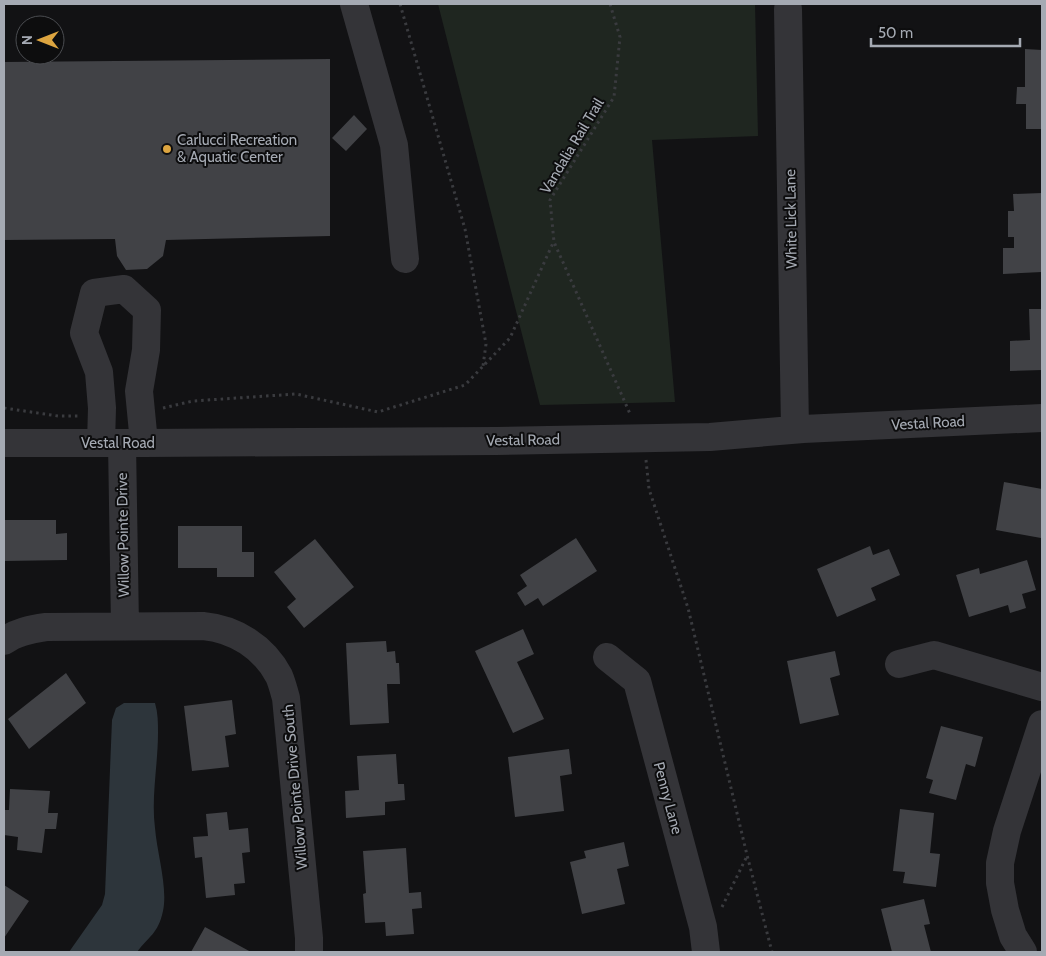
<svg xmlns="http://www.w3.org/2000/svg" width="1046" height="956" font-family="Cabin,sans-serif">
<style>
.green{fill:#1f2620}
.water{fill:#2d353b}
.building{fill:#414246}
.lines{fill:none;stroke-linecap:round;stroke-linejoin:round}
.path{stroke:#3a3b3f;stroke-width:3;stroke-dasharray:2.5 4;stroke-linecap:butt}
.minor{stroke:#343438;stroke-width:28}
.poi-dot{fill:#dda540;stroke:#0d0d0e;stroke-width:2}
.labels{text-anchor:middle;dominant-baseline:central;stroke-width:4;stroke-linejoin:round;paint-order:stroke}
.poi-label{font-size:15px;fill:#a5aab3;stroke:#0d0d0e;text-anchor:start}
.street-label{font-size:15px;fill:#a5aab3;stroke:#0d0d0e}
</style>
<rect width="100%" height="100%" fill="#121214"/>
<path class="green" d="M438,4H755L758,136L652,140L675,402L540,405Z"/>
<path class="water" d="M124,703H155C158,713 158,723 158,733C158,765 151,797 155,828C157,853 168,888 163,911C158,934 149,936 137,952H69L102,905L105,894L112,720L116,708Z"/>
<path class="building" d="M1025,49L1042,50V129H1026V104H1016L1017,87H1025Z
M330,59V236L166,240L163,256L147,269L126,270L117,256L115,239L4,240V62Z
M354,115L367,129L346,151L332,138Z
M1042,193V272L1003,274V248H1014V237H1008V211H1014L1013,194Z
M1029,309H1042V370L1010,371V341L1030,340Z
M1004,482L1042,489V530L1041,538L996,530Z
M4,520H56V534L67,533V560L4,561Z
M178,526H242V552H254V577H217V568H178Z
M576,538L597,571L543,606L538,598L525,606L517,593L527,586L520,575Z
M315,539L354,587L304,628L287,607L296,599L274,572Z
M870,546L873,555L889,549L900,575L871,588L876,600L837,617L817,569Z
M1027,560L1036,590L1022,594L1026,608L1010,613L1008,605L969,617L956,575L979,568L980,574Z
M523,629L534,654L517,662L544,719L513,733L475,651Z
M386,641L387,652L395,651L396,663H399L400,684H387L389,723L350,725L346,643Z
M835,651L840,675L830,678L839,715L800,724L787,661Z
M66,673L86,703L29,749L8,719Z
M232,700L236,734L225,736L229,767L192,771L184,706Z
M941,726L983,737L975,767L966,764L956,800L929,793L933,780L926,778Z
M569,749L572,774L560,776L564,811L515,817L508,757Z
M396,754L398,784H404L405,800L385,802V815L346,818L345,791L359,790L357,756Z
M10,789L50,791L48,813H58L56,829H45L42,853L17,850L18,837L4,835V810H9Z
M900,809L934,813L930,853L940,854L936,887L903,883L905,872L893,871Z
M227,812L229,830L248,828L250,852L242,853L245,883L234,884L235,895L206,898L202,857L195,858L193,837L208,836L206,814Z
M624,842L629,866L617,869L625,904L582,914L570,862L586,858L584,851Z
M406,848L409,893L421,892L422,908L412,909L414,934L386,936L385,922L365,923L363,894L366,893L363,851Z
M4,885L29,901L4,938Z
M924,899L930,924L924,925L931,952H892L881,909Z
M205,927L251,952H191Z"/>
<g class="lines">
<path class="path" d="M400,4L465,229L486,344L483,366
M610,4L620,37L614,97L550,200L554,242L631,416
M4,408L58,416H80
M163,408L193,401L296,394L378,412L465,385L510,338L553,243
M646,460L649,489L688,608L747,855L772,952
M722,907L747,856"/>
<path class="minor" d="M354,4L394,145L405,259
M788,9L795,429
M4,443H144L496,441L710,437L803,429L1042,418
M101,443L102,408L99,372L84,333L94,293L124,289L147,310L146,350L139,391L144,443
M122,443L125,626
M4,641C16,632 31,629 46,627L203,626C235,629 264,647 279,676C282,683 284,691 286,698L309,938V952
M607,657L637,681L703,927L706,952
M899,664L934,655L1042,687
M1023,952L1013,936L1005,910L1000,883V863L1007,831L1042,724"/>
</g>
<circle class="poi-dot" cx="167" cy="149" r="5"/>
<g class="labels">
<g class="poi-label">
<text x="177" y="140">Carlucci Recreation<tspan x="177" dy="17">&amp; Aquatic Center</tspan></text>
</g>
<g class="street-label">
<text transform="translate(572 146) rotate(-59)">Vandalia Rail Trail</text>
<text transform="translate(791 219) rotate(-91)">White Lick Lane</text>
<text transform="translate(928 423) rotate(-3)">Vestal Road</text>
<text transform="translate(523 440) rotate(-1)">Vestal Road</text>
<text x="118" y="443">Vestal Road</text>
<text transform="translate(123 535) rotate(-91)">Willow Pointe Drive</text>
<text transform="translate(295 787) rotate(-95)">Willow Pointe Drive South</text>
<text transform="translate(668 798) rotate(75)">Penny Lane</text>
</g>
</g>
<rect width="1046" height="956" fill="none" stroke="#a5aab3" stroke-width="10"/>
<g transform="translate(40 40) rotate(270)"><circle r="24" fill="#0d0d0e" stroke="#4a4c50"/>
<path d="M0-4L9 19L0 12L-9 19Z" fill="#dda540"/>
<text y="-8" font-size="14" font-weight="bold" text-anchor="middle" fill="#a5aab3">N</text>
</g>
<path d="M871 38v8h149v-8" fill="none" stroke="#a5aab3" stroke-width="2.5"/>
<text x="878" y="38" font-size="15" fill="#a5aab3" stroke="#0d0d0e" stroke-width="4" paint-order="stroke">50 m</text>
</svg>
